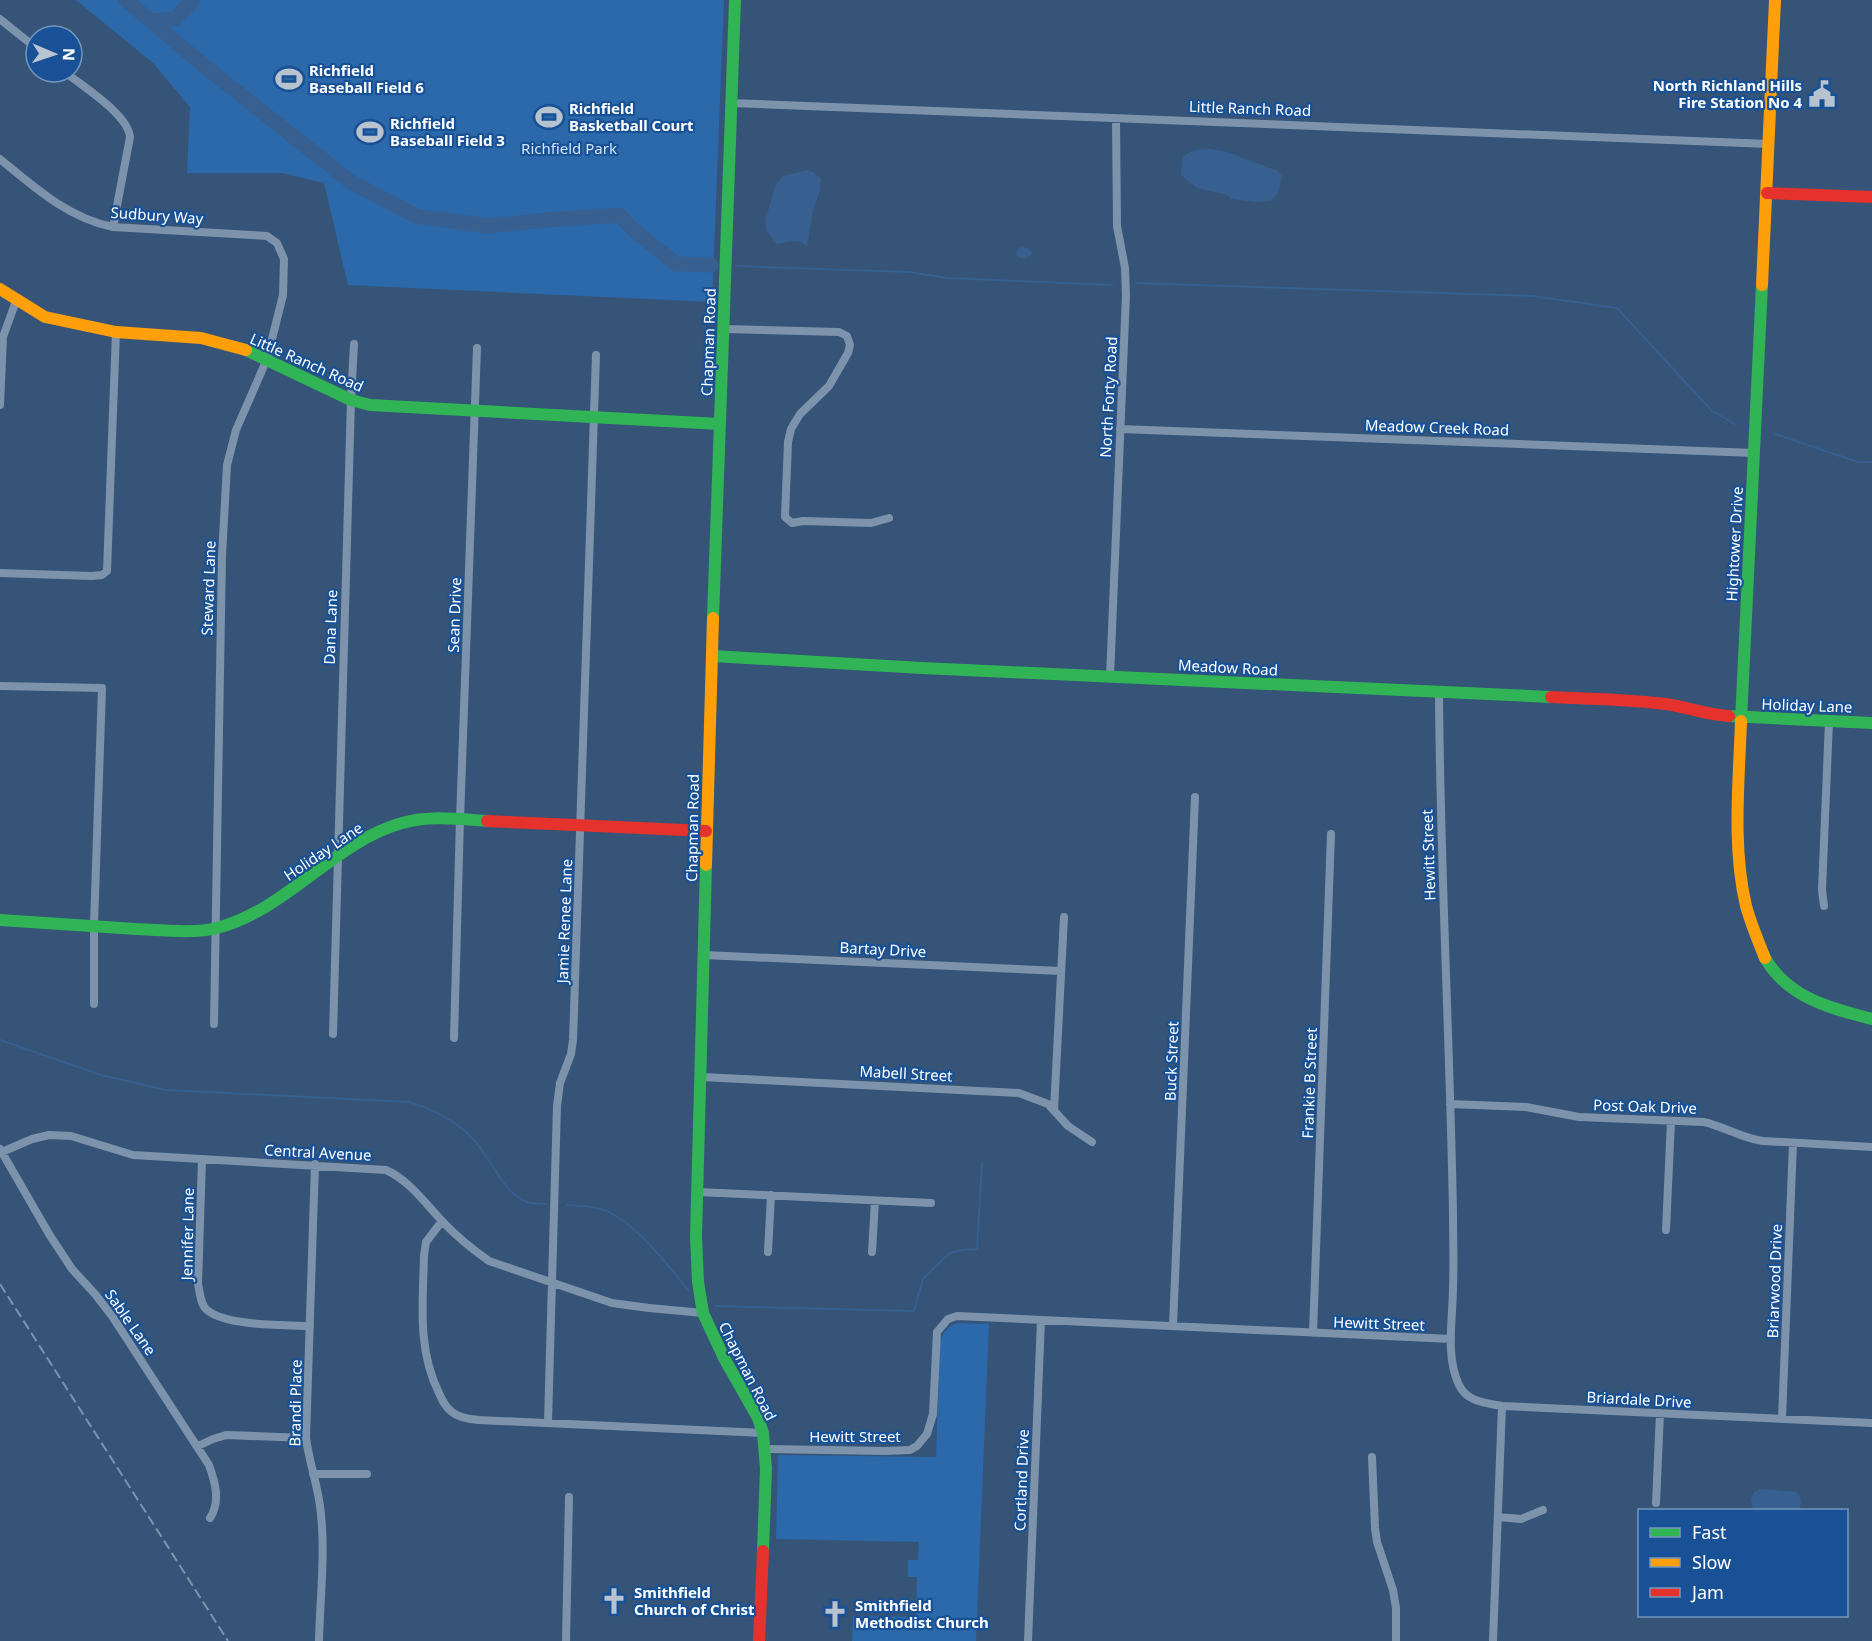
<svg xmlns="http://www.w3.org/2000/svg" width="1872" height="1641" font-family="'Noto Sans',sans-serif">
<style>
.green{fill:#2c69ab}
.water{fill:#376090}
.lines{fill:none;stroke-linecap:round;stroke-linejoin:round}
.stream{stroke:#376090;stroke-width:2}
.river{stroke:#376090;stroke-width:15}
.street{stroke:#7d93ab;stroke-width:8}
.fast{stroke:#30b455;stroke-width:12}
.slow{stroke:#ff9f0a;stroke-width:12}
.jam{stroke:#e5322d;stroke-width:12}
.rail{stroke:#7d93ab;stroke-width:2;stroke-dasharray:10 4.5;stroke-linecap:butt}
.labels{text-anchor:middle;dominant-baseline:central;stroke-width:4.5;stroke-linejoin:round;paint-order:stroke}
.poi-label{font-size:15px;font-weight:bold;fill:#fff;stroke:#185195;text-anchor:start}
.street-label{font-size:15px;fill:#fff;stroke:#185195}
.park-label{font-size:15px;fill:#d0e5fc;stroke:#185195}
</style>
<rect width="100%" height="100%" fill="#355478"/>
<path class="green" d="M76,0H724L712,302L348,285L324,183L282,173H187L190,107L153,63Z
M958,1323L989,1324L976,1641H852L853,1616L916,1617L917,1577H908V1560H918L919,1542L776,1539L778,1455L936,1457L940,1342C944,1331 947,1327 958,1323Z"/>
<path class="water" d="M1209,149L1224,151L1278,171L1282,176L1278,193L1271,201L1257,202L1231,199L1227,195L1197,188L1181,175L1182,157L1194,150Z
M806,170L813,172L821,179L820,191L813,211L807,246C798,237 786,243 776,244L766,230V218L776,184L783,176Z
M1020,247L1028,248L1032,254L1025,259L1020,258L1016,254Z
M1760,1489L1797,1492L1801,1500L1800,1510H1753L1751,1499L1754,1492Z"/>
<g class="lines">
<path class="stream" d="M736,266L909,272L947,278L1112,285
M1136,283L1533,296L1617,308L1712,411L1735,424
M1775,434L1858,462H1872
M0,1040L101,1075L166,1090L409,1102C434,1109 455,1120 473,1139C490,1157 504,1194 527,1202C533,1204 540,1203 546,1204
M567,1205C579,1206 593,1206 604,1210C634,1221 668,1265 688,1290
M715,1306L914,1311L923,1279L935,1267L950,1253L961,1250L977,1249L982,1163"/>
<path class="river" d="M126,0L208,69L351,182L416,216L488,226L547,220L620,215L630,227L676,264L711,265
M152,21L175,19L193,0"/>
<path class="street" d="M0,19L36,48
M65,72C83,87 128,114 130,137L113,227
M731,103L1769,144
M0,159C34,187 68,218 113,227L267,236L277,243L284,259L283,295L267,359L236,430L227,465L222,556L214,1024
M723,329L839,332L847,336L850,345L848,353L829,386L800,414L791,429L788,442L785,517L792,523L803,521L871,523L889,518
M0,405L3,337L16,301
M1120,429L1754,453
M0,573L92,576L102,575L107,571L116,332
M1110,677L1126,295L1125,268L1117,226L1116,119
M0,686L102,688L94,925V1004
M1439,692C1440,866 1450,1040 1453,1214C1453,1238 1454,1262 1453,1287C1453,1318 1445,1356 1459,1385C1467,1402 1486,1403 1502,1406L1872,1423
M1824,906L1822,890L1829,721
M704,955L1061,971
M333,1034L351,400L354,344
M454,1038L460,819L477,348
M702,1077L1019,1093L1048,1104L1068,1126L1092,1142
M1450,1104L1526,1107L1579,1117L1704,1122C1725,1127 1742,1138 1763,1141L1872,1147
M1054,1110L1064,917
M0,1149L49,1234L72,1269L95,1294L112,1316L209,1465C215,1482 221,1501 210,1518
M2,1152L32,1139L49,1135L71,1136L133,1155L386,1170C410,1181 424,1202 442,1221C456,1236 472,1249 489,1261L612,1303L649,1308L703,1313
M202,1160L198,1284C200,1292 200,1304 207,1310C225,1326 285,1325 310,1326
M315,1164L306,1438C309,1461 317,1483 320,1506C326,1550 320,1597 319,1641
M698,1192L931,1203
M442,1221L426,1242L424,1255C423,1302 417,1349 439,1393C442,1400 445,1407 452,1412C459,1418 470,1419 478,1420L763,1433
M1666,1230L1671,1121
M768,1252L771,1195
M872,1252L875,1201
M1173,1326L1195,797
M1313,1333L1331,834
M1782,1419L1793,1143
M548,1422L557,1106L560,1083L571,1054L573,1040L596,355
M198,1446L213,1439L226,1435L306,1438
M765,1449L885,1451L910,1450L917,1446L927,1434L933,1414L937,1332L948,1319L957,1316L1451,1339
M1372,1457L1375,1528L1377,1542L1393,1590L1396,1608V1641
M313,1474H367
M1656,1503L1660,1413
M1498,1517L1521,1519L1543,1510
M566,1641L569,1497
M1028,1641L1041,1320
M1493,1641L1502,1406"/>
<path class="fast" d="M246,350L351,400L370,405L720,424
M713,618L735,0
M712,656L922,668L1551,697
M1729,716L1872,723
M1741,721L1762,285
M706,865L696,1236L698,1282L703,1313L724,1358L758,1418L763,1433L766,1469L763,1551
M0,920C45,923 91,926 136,929C159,930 195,934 217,928C288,909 334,842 402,823C429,815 459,819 487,821
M1765,958C1788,998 1830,1008 1872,1019"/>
<path class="slow" d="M1762,285L1775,0
M0,289L45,317L116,332L201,338L246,350
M1741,721C1739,782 1732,846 1746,906C1751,924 1758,941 1765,958
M706,865L713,618"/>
<path class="jam" d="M1767,193L1872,197
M1551,697C1589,699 1628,699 1666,704C1687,707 1707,715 1729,716
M487,821L706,831
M759,1641L763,1551"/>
<path class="rail" d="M0,1284L228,1641"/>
</g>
<defs>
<symbol id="stadium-bare" viewBox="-9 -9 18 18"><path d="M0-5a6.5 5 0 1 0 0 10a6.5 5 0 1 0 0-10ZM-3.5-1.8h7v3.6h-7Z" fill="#b8c3d0" stroke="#185195" stroke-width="2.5" paint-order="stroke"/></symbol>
<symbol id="civic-bare" viewBox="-9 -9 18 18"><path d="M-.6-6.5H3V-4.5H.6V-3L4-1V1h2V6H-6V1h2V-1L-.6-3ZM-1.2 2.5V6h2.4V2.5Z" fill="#b8c3d0" stroke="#185195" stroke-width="2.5" paint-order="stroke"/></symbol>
<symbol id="church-bare" viewBox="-9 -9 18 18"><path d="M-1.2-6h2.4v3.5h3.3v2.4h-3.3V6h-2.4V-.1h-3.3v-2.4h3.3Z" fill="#b8c3d0" stroke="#185195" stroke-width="2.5" paint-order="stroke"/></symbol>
</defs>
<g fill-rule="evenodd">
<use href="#stadium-bare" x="270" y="60" width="38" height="38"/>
<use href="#civic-bare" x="1803" y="75" width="38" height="38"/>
<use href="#stadium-bare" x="530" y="98" width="38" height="38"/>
<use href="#stadium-bare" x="351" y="113" width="38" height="38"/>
<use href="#church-bare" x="595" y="1582" width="38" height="38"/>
<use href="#church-bare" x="816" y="1595" width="38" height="38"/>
</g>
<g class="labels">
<g class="poi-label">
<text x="309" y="70">Richfield<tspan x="309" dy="17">Baseball Field 6</tspan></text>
<text x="1802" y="85" text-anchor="end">North Richland Hills<tspan x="1802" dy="17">Fire Station No 4</tspan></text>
<text x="569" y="108">Richfield<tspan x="569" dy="17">Basketball Court</tspan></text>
<text x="390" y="123">Richfield<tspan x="390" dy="17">Baseball Field 3</tspan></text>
<text x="634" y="1592">Smithfield<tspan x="634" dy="17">Church of Christ</tspan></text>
<text x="855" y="1605">Smithfield<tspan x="855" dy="17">Methodist Church</tspan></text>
</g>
<g class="street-label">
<text transform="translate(1250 108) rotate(2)">Little Ranch Road</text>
<text transform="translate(157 215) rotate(4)">Sudbury Way</text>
<text transform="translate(708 342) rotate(-88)">Chapman Road</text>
<text transform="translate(307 362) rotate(24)">Little Ranch Road</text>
<text transform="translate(1108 397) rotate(-87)">North Forty Road</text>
<text transform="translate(1437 427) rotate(2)">Meadow Creek Road</text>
<text transform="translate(1734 544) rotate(-87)">Hightower Drive</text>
<text transform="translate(208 588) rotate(-88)">Steward Lane</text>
<text transform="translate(454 615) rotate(-88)">Sean Drive</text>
<text transform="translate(330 627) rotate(-88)">Dana Lane</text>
<text transform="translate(1228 667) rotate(3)">Meadow Road</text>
<text transform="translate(1807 705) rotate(2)">Holiday Lane</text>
<text transform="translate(692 828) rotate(-89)">Chapman Road</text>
<text transform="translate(323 851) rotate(-34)">Holiday Lane</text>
<text transform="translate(1428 855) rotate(-92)">Hewitt Street</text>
<text transform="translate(564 921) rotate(-88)">Jamie Renee Lane</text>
<text transform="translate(883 949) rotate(3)">Bartay Drive</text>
<text transform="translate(1171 1061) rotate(-88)">Buck Street</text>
<text transform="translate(906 1073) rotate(3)">Mabell Street</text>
<text transform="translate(1309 1083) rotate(-88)">Frankie B Street</text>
<text transform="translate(1645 1106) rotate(2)">Post Oak Drive</text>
<text transform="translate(318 1152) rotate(3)">Central Avenue</text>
<text transform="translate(187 1234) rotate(-89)">Jennifer Lane</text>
<text transform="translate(1774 1281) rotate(-88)">Briarwood Drive</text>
<text transform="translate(131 1322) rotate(55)">Sable Lane</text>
<text transform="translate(1379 1323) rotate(2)">Hewitt Street</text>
<text transform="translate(748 1371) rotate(63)">Chapman Road</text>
<text transform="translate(1639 1399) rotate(3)">Briardale Drive</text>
<text transform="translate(295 1403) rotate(-89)">Brandi Place</text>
<text x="855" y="1436">Hewitt Street</text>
<text transform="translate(1021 1480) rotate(-88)">Cortland Drive</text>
</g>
<g class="park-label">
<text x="569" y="148">Richfield Park</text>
</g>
</g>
<rect x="1638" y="1509" width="210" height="108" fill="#185195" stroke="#7497bf" stroke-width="1.5"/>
<rect x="1650" y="1528" width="30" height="9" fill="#30b455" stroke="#7497bf" stroke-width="1.5"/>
<text x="1692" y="1539" font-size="18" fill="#ffffff">Fast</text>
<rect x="1650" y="1558" width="30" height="9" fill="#ff9f0a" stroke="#7497bf" stroke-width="1.5"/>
<text x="1692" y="1569" font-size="18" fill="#ffffff">Slow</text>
<rect x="1650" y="1588" width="30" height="9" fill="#e5322d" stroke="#7497bf" stroke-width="1.5"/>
<text x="1692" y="1599" font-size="18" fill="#ffffff">Jam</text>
<g transform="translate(54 54) rotate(92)"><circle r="28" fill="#185195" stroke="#7497bf" stroke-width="1.5"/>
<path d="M0-4.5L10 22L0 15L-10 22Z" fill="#b8c3d0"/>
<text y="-9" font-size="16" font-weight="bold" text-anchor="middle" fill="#ffffff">N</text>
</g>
</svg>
